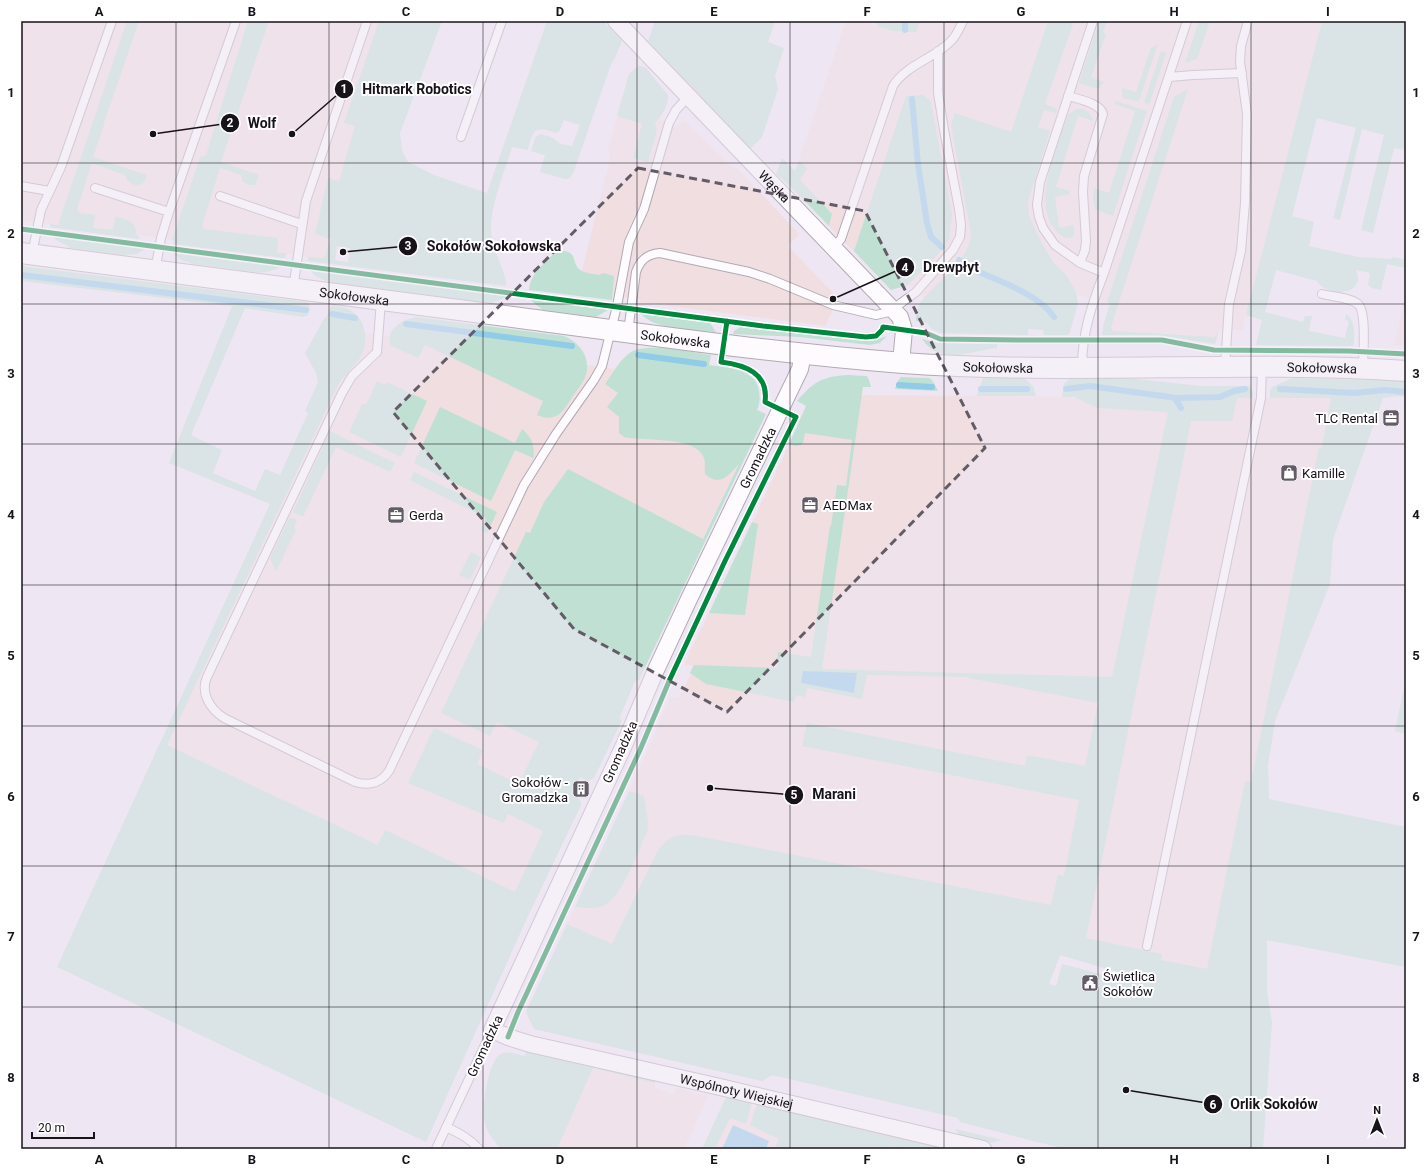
<svg xmlns="http://www.w3.org/2000/svg" width="1427" height="1170" font-family="Roboto,sans-serif">
<style>
.industrial{fill:#f0dee1}
.green{fill:#c1e0d4;fill-rule:evenodd}
.water{fill:#90cbe8}
.lines{fill:none;stroke-linecap:round;stroke-linejoin:round}
.stream{stroke:#90cbe8;stroke-width:6}
.service-casing{stroke:#b1aab4;stroke-width:10}
.minor-casing{stroke:#b1aab4;stroke-width:18}
.tertiary-casing{stroke:#b1aab4;stroke-width:22}
.service{stroke:#fdfbfd;stroke-width:8}
.minor{stroke:#fdfbfd;stroke-width:16}
.tertiary{stroke:#fdfbfd;stroke-width:20}
.cycleway-casing{stroke:#fff;stroke-width:8}
.cycleway{stroke:#00873e;stroke-width:5}
.marked{fill:none;stroke:#635c66;stroke-width:3;stroke-dasharray:8 5;stroke-linejoin:round}
.grid{fill:none;stroke:#18121a;stroke-width:1;stroke-opacity:0.55}
.labels{text-anchor:middle;dominant-baseline:central;stroke-width:4;stroke-linejoin:round;paint-order:stroke}
.street-label{font-size:13px;fill:#18121a;stroke:#fff}
.poi-label{font-size:13px;fill:#18121a;stroke:#fff;text-anchor:start}
.leader{fill:none;stroke:#18121a;stroke-width:1.5}
.callout-dot{fill:#18121a;stroke:#fff;stroke-width:1.5}
.mark-label{font-size:12px;text-anchor:middle;font-weight:bold;fill:#fff}
.callout-label{font-size:14px;text-anchor:middle;font-weight:bold;fill:#18121a;stroke:#fff;stroke-width:4;stroke-linejoin:round;paint-order:stroke}
.neatline{fill:none;stroke:#18121a;stroke-width:1.5}
.grid-label{font-size:13px;text-anchor:middle;font-weight:bold;fill:#18121a}
</style>
<rect width="100%" height="100%" fill="#efe6f3"/>
<path class="industrial" d="M21,21H404L324,259L21,220Z
M846,21H862L892,31L914,32V21H1322L1269,229L1242,330H1219L1216,337L1113,331L1103,327L1110,303L1077,295L934,314L923,297L908,285L891,290L790,186Z
M629,74L664,110L659,118L676,127L684,121L730,165L738,169L799,234L788,246L836,296L831,314L825,326L640,302L639,299L577,291L610,158L608,149Z
M1406,292V346L1394,345L1396,337Z
M358,332L657,375L756,429L654,639L479,653L621,721L594,778L588,781L580,777L571,794L580,799L581,805L528,916L163,743Z
M866,395L1076,397L1097,408L1183,412L1231,398H1383L1333,539L1330,584L1275,721L1268,765L1269,799L1266,860L1267,992L1128,975L1060,955L991,1130L960,1122L958,1118L772,1075L762,1081L534,1029L526,1012L643,761L670,697L677,698L680,695L691,674L690,673L693,665H684L807,407Z
M593,1068L655,1083V1087L673,1095L677,1088L708,1096L684,1149H557Z
M726,1100L796,1122L785,1149H703Z"/>
<path class="green" d="M127,21H139L104,123V125L93,157L147,175C146,178 145,180 144,182C137,190 127,182 125,175L92,163L77,209L80,213L95,215L93,228L113,230L115,217C126,218 138,223 136,235L139,236V239L50,227V224L58,225Z
M248,21H269L221,162L259,175L255,185H249L243,182L241,175L220,168L202,225L204,229L277,238L278,240L277,253H286L285,258L173,244L174,240H172L200,157L206,155Z
M379,21H442L400,133L402,150L408,162L434,175L487,193L547,21H603L622,41L615,58L611,64L574,171L570,178L565,179L540,172L545,155L531,151L535,138L540,134L551,137L561,144L572,146L580,125L564,120L560,130L557,133C535,126 533,128 528,150L512,147C505,170 490,206 491,231C492,248 502,265 506,281V286L308,261V257L324,258L331,239L315,234L328,178L339,181L355,126L344,123ZM337,246L350,248L348,262L335,260Z
M655,21H775L768,42L784,48L775,76L778,89L762,137L750,149L648,41Z
M876,21H920L916,32L892,31L877,26Z
M1048,21H1074L1045,104L1057,109L1056,113L1044,110L1038,127L1050,131L1028,201L1029,216L1041,242L1054,263L1067,276L1076,292L1078,303L1070,332L1068,335H1044L1043,330L1028,329V335L940,333L932,329L927,323L916,321C916,315 917,308 920,303C936,281 968,264 971,234L951,125L955,113L1011,132Z
M1099,21H1107L1103,32L1106,34L1091,77L1104,82L1098,89L1079,83Z
M1199,21H1210L1197,59L1185,63Z
M1322,21H1406V150L1394,148L1373,233L1361,230L1384,135L1362,129L1340,220L1333,218L1356,128L1317,118L1292,216L1314,222L1309,246L1358,257L1392,259L1393,257L1406,260V268L1387,264L1381,290L1372,288L1368,285L1370,273L1356,270C1367,297 1326,297 1317,281L1276,270L1265,312L1303,322L1305,316H1312L1309,331L1345,338L1349,321L1345,320L1346,314C1356,321 1355,335 1353,346L1256,345L1262,320L1246,315Z
M1158,44L1139,101H1136L1123,98L1122,88L1136,92L1151,47H1154Z
M1161,51L1166,53L1149,105L1144,102Z
M639,66L646,68L668,95C669,107 661,115 655,124L657,130L648,162L633,158L642,124L617,116L629,74L634,69Z
M1188,89L1111,327L1113,331L1215,337L1219,330L1215,344L1159,335H1102L1103,327L1110,303L1107,302L1174,97Z
M923,95L931,102L952,215L949,239L938,254L908,285L891,290L854,251L906,96Z
M1116,101L1147,111L1113,216L1095,209L1093,196L1094,188L1109,193L1135,111L1115,104Z
M1076,109C1085,108 1091,112 1093,121L1078,116L1056,187L1070,191V194L1055,197L1059,228L1074,225V235L1072,238C1064,239 1059,235 1054,228C1032,200 1058,145 1068,115Z
M782,158L795,171L799,161L807,168L800,180L832,214L829,226L790,186L776,174Z
M53,237L145,249L137,254L123,255L70,248C65,243 58,243 53,237Z
M559,250C578,252 571,259 578,268C582,273 593,274 599,275L603,273L614,276L612,300L529,290C530,273 546,263 556,251Z
M173,253L280,267C266,275 253,272 238,270C223,267 207,266 192,264L189,262L183,261Z
M21,266L308,302L310,308L308,315L303,317L245,308L191,435L222,450L213,473L255,491L265,469L280,475L308,413L305,411L318,382L316,373L305,353L325,317H327L328,311L332,305C338,306 344,307 350,310C366,319 369,340 361,356C355,366 344,375 338,385L167,745L378,845L385,830L515,892L543,831L508,814L504,823L408,783L434,728L483,750L477,764L519,784L539,742L497,722L490,736L441,713L526,532L530,533L544,502L568,469L703,539L739,464C729,474 721,488 705,474C704,469 706,463 704,458C696,435 643,442 624,437L619,433V417L607,407L618,393L605,384C613,373 620,359 631,352C647,342 691,352 711,355L709,365C727,368 756,368 759,391C760,397 760,404 757,410L766,414L639,680L635,681L619,719L622,720L594,778L588,781L580,777L571,794L580,799L581,805L528,916L426,1142L57,967L270,504L169,463L232,306L21,281Z
M311,271L506,296L502,299L490,303L328,282L315,276Z
M531,300L608,310L596,317L543,310L535,304Z
M641,314L710,323L716,332C695,330 655,330 641,314Z
M416,317L564,336C581,343 592,359 585,378C582,384 577,390 573,396C569,402 564,411 558,415C551,419 544,418 537,415L543,401L425,345L418,358L391,346C384,330 403,319 416,317Z
M740,327L864,341H873L887,336L880,343L870,345L800,337L733,334L734,331Z
M922,339L937,343L997,344V348C971,351 941,366 922,339Z
M848,375L867,376L869,380L871,387H863L822,669L1112,677L1168,412L1097,408L1076,398V397H1062L1064,384L1070,378L1118,377L1200,386H1249L1253,392V398H1237L1232,421H1191L1086,938L1162,954L1161,960L1207,969L1245,781L1251,782L1319,447H1322L1331,398H1270V391L1272,387L1293,378L1406,381V397L1397,396L1383,398L1333,539L1330,584L1275,721L1268,765L1269,799L1406,827V967L1267,940V992L1272,1022L1263,1149H1065L960,1122L958,1118L772,1075L762,1081L534,1029L526,1012L567,924L612,944L657,852C668,837 674,834 692,835L1051,905L1058,875L1064,876L1079,800L802,746L807,723L1025,766L1027,755L1085,766L1098,703L964,677L867,675L862,699L807,688L805,697L796,695L794,702L706,684L690,673L694,665L777,668L778,652L811,657L830,526H831L837,485L846,486L852,440L805,433L803,443L801,445L795,446L789,444L806,406L797,401C813,382 823,376 848,375ZM857,673L854,693L802,683ZM1060,955L1128,975L1127,981L1062,964L1056,986L1049,984Z
M901,377L930,378L934,383L938,391L895,389L897,382Z
M983,378H1024L1033,386L1036,396H977Z
M377,381L385,385L387,382L427,401L401,457L349,432L362,404L366,405Z
M440,407L515,443L522,429C531,436 536,447 533,458L515,450L491,501L414,463Z
M330,431L395,463L390,472L336,447L303,517L293,512Z
M414,472L497,512L487,533L481,530L486,518L410,480Z
M290,517L297,520L294,528L296,530L276,572L270,558Z
M752,522L758,524L745,615L709,613Z
M471,552L481,557L470,580L459,575Z
M1406,679V734L1395,731Z
M629,791L644,796L648,822L647,832C638,851 622,898 603,906C595,909 584,908 575,907Z
M526,1051L655,1080V1083L593,1068L557,1149H501C494,1141 487,1133 485,1123C481,1110 488,1060 501,1054C507,1050 518,1055 525,1056Z
M730,1097L752,1102L746,1124L730,1118L715,1149H702L725,1099Z
M757,1104L940,1145L941,1149H774L779,1139L750,1125Z
M955,1129L1002,1140L991,1143L958,1134Z"/>
<path class="water" d="M803,671L857,673L854,693L801,683Z
M733,1125L769,1141L766,1149H722Z"/>
<g class="lines">
<path class="stream" d="M905,21V30
M912,99L918,164L927,223L931,237L942,247
M959,260L975,270
M977,271C1001,282 1040,295 1054,317
M21,275L306,310
M332,314L355,318
M406,324L572,346
M638,355L704,364
M899,385L932,387
M981,389H1027
M1066,389L1090,386L1170,397L1175,398L1181,408
M1280,389L1354,393L1386,390L1406,392
M1175,398L1220,397L1234,391L1245,389"/>
<defs>
<path id="service" d="M1093,21L1040,182L1037,205L1039,217L1043,228L1055,245L1080,263L1104,273
M1169,77L1193,75L1242,73
M1068,96C1078,99 1100,103 1103,114L1084,176L1083,192L1086,241L1085,250L1080,263
M461,137L502,21
M21,186L49,191
M95,188L169,212
M220,196L301,224
M834,247L841,239L893,86C906,65 933,59 950,42C956,37 959,29 963,21
M32,254L41,210L61,167L112,21
M155,271L161,238L169,212L236,21
M293,289L306,201L367,21
M1322,294C1333,297 1349,297 1358,304C1367,312 1363,355 1363,368
M381,301L377,352L352,376L342,393L207,677C200,693 210,709 224,718L355,782C369,786 380,784 389,771L524,485L556,434L594,380L602,366L617,306L629,242L644,209L669,123L676,110L689,96
M628,332L636,272C640,260 647,254 660,253L749,272L770,279L833,305L876,315L889,312L893,309L916,292L953,250L960,237L961,225L959,209L944,130L938,93V51
M1082,367C1082,333 1092,304 1104,273L1187,21
M1225,367L1229,304L1241,251L1245,203L1247,114L1240,62L1241,46L1248,21
M1147,946L1261,398L1262,367
M446,1127C459,1133 469,1138 479,1149
M436,1149L492,1030"/>
<g id="minor">
<path id="s1" d="M616,21L900,317L904,330L901,363"/>
<path id="s2" d="M803,354L800,369L689,599L655,672L625,743L492,1030L508,1037L530,1044L720,1087L983,1149"/>
</g>
<g id="tertiary">
<path id="s3" d="M21,253C188,274 354,296 520,318C648,335 775,353 903,363C1070,375 1238,360 1406,371"/>
</g>
</defs>
<use href="#service" class="service-casing"/>
<use href="#minor" class="minor-casing"/>
<use href="#tertiary" class="tertiary-casing"/>
<use href="#service" class="service"/>
<use href="#minor" class="minor"/>
<use href="#tertiary" class="tertiary"/>
<defs>
<path id="cycleway" d="M21,229L763,326L866,337L876,336L882,330L883,327L926,333L940,339L1020,340H1162L1214,350L1349,351L1406,354
M508,1037L518,1012L640,750L670,679L725,561L796,417L765,402C769,373 745,365 721,362L727,321"/>
</defs>
<use href="#cycleway" class="cycleway-casing"/>
<use href="#cycleway" class="cycleway"/>
</g>
<path d="M0 0H1427V1170H0ZM638,168L865,211L985,448L727,712L574,629L393,412Z" fill="#efe6f3" fill-opacity=".55" fill-rule="evenodd"/>
<path class="marked" d="M638,168L865,211L985,448L727,712L574,629L393,412Z"/>
<path class="grid" d="M176,21V1149M329,21V1149M483,21V1149M637,21V1149M790,21V1149M944,21V1149M1098,21V1149M1251,21V1149M21,163H1406M21,304H1406M21,444H1406M21,585H1406M21,726H1406M21,866H1406M21,1007H1406"/>
<defs>
<symbol id="office-square" viewBox="-11 -11 22 22"><rect x="-9" y="-9" width="18" height="18" rx="4" fill="#635c66" stroke="#fff"/><path d="M-6-3h4V-5.5h4V-3h4V5H-6ZM-1-4.5V-3h2v-1.5ZM-6 0V1H6V0Z" fill="#fff"/></symbol>
<symbol id="shop-square" viewBox="-11 -11 22 22"><rect x="-9" y="-9" width="18" height="18" rx="4" fill="#635c66" stroke="#fff"/><path d="M-5-2.5h2.3a2.7 3.5 0 0 1 5.4 0H5L5.5 6h-11ZM-1.5-2.5h3a1.5 2.3 0 0 0-3 0Z" fill="#fff"/></symbol>
<symbol id="building-square" viewBox="-11 -11 22 22"><rect x="-9" y="-9" width="18" height="18" rx="4" fill="#635c66" stroke="#fff"/><path d="M-4-6H4V6H1V3H-1V6H-4ZM-2.5-4.3h1.7v1.8h-1.7ZM.8-4.3h1.7v1.8H.8ZM-2.5-1h1.7V.8h-1.7ZM.8-1h1.7V.8H.8Z" fill="#fff"/></symbol>
<symbol id="civic-square" viewBox="-11 -11 22 22"><rect x="-9" y="-9" width="18" height="18" rx="4" fill="#635c66" stroke="#fff"/><path d="M-.6-6.5H3V-4.5H.6V-3L4-1V1h2V6H-6V1h2V-1L-.6-3ZM-1.2 2.5V6h2.4V2.5Z" fill="#fff"/></symbol>
</defs>
<g fill-rule="evenodd">
<use href="#office-square" x="1381" y="408" width="20" height="20"/>
<use href="#shop-square" x="1279" y="463" width="20" height="20"/>
<use href="#office-square" x="800" y="495" width="20" height="20"/>
<use href="#office-square" x="386" y="505" width="20" height="20"/>
<use href="#building-square" x="571" y="779" width="20" height="20"/>
<use href="#civic-square" x="1080" y="973" width="20" height="20"/>
</g>
<g class="labels">
<g class="street-label">
<text stroke="none"><textPath href="#s1" startOffset="229">Wąska</textPath></text>
<text stroke="none"><textPath href="#s3" startOffset="336">Sokołowska</textPath></text>
<text stroke="none"><textPath href="#s3" startOffset="660">Sokołowska</textPath></text>
<text stroke="none"><textPath href="#s3" startOffset="984">Sokołowska</textPath></text>
<text stroke="none"><textPath href="#s3" startOffset="1308">Sokołowska</textPath></text>
<text transform="translate(758 458) rotate(-64)">Gromadzka</text>
<text transform="translate(620 752) rotate(-66)">Gromadzka</text>
<text transform="translate(485 1046) rotate(-65)">Gromadzka</text>
<text stroke="none"><textPath href="#s2" startOffset="997">Wspólnoty Wiejskiej</textPath></text>
</g>
<g class="poi-label">
<text x="1378" y="418" text-anchor="end">TLC Rental</text>
<text x="1302" y="473">Kamille</text>
<text x="823" y="505">AEDMax</text>
<text x="409" y="515">Gerda</text>
<text x="568" y="782" text-anchor="end">Sokołów -<tspan x="568" dy="15">Gromadzka</tspan></text>
<text x="1103" y="976">Świetlica<tspan x="1103" dy="15">Sokołów</tspan></text>
</g>
</g>
<path class="leader" d="M292 134L344 89M153 134L230 123M343 252L408 246M833 299L905 267M710 788L794 795M1126 1090L1213 1104"/>
<g class="callout-dot">
<circle cx="292" cy="134" r="4"/>
<circle cx="153" cy="134" r="4"/>
<circle cx="343" cy="252" r="4"/>
<circle cx="833" cy="299" r="4"/>
<circle cx="710" cy="788" r="4"/>
<circle cx="1126" cy="1090" r="4"/>
<circle cx="344" cy="89" r="10"/>
<circle cx="230" cy="123" r="10"/>
<circle cx="408" cy="246" r="10"/>
<circle cx="905" cy="267" r="10"/>
<circle cx="794" cy="795" r="10"/>
<circle cx="1213" cy="1104" r="10"/>
</g>
<g class="mark-label">
<text x="344" y="93">1</text>
<text x="230" y="127">2</text>
<text x="408" y="250">3</text>
<text x="905" y="272">4</text>
<text x="794" y="799">5</text>
<text x="1213" y="1109">6</text>
</g>
<g class="callout-label">
<text x="417" y="94">Hitmark Robotics</text>
<text x="262" y="128">Wolf</text>
<text x="494" y="251">Sokołów Sokołowska</text>
<text x="951" y="272">Drewpłyt</text>
<text x="834" y="799">Marani</text>
<text x="1274" y="1109">Orlik Sokołów</text>
</g>
<rect width="1427" height="1170" fill="none" stroke="#ffffff" stroke-width="44"/>
<g transform="translate(1377 1120)" stroke="#ffffff" stroke-width="3" paint-order="stroke">
<path d="M0-3L7 15L0 10L-7 15Z" fill="#18121a"/>
<text y="-6" font-size="11" font-weight="bold" text-anchor="middle" fill="#18121a">N</text>
</g>
<path d="M32 1132v6h62v-6" fill="none" stroke="#18121a" stroke-width="2"/>
<text x="38" y="1132" font-size="12" fill="#18121a" stroke="#ffffff" stroke-width="3" paint-order="stroke">20 m</text>
<rect x="22" y="22" width="1383" height="1126" class="neatline"/>
<g class="grid-label">
<text x="99" y="16">A</text>
<text x="252" y="16">B</text>
<text x="406" y="16">C</text>
<text x="560" y="16">D</text>
<text x="714" y="16">E</text>
<text x="867" y="16">F</text>
<text x="1021" y="16">G</text>
<text x="1174" y="16">H</text>
<text x="1328" y="16">I</text>
<text x="11" y="97">1</text>
<text x="1416" y="97">1</text>
<text x="11" y="238">2</text>
<text x="1416" y="238">2</text>
<text x="11" y="378">3</text>
<text x="1416" y="378">3</text>
<text x="11" y="519">4</text>
<text x="1416" y="519">4</text>
<text x="11" y="660">5</text>
<text x="1416" y="660">5</text>
<text x="11" y="801">6</text>
<text x="1416" y="801">6</text>
<text x="11" y="941">7</text>
<text x="1416" y="941">7</text>
<text x="11" y="1082">8</text>
<text x="1416" y="1082">8</text>
<text x="99" y="1164">A</text>
<text x="252" y="1164">B</text>
<text x="406" y="1164">C</text>
<text x="560" y="1164">D</text>
<text x="714" y="1164">E</text>
<text x="867" y="1164">F</text>
<text x="1021" y="1164">G</text>
<text x="1174" y="1164">H</text>
<text x="1328" y="1164">I</text>
</g>
</svg>
